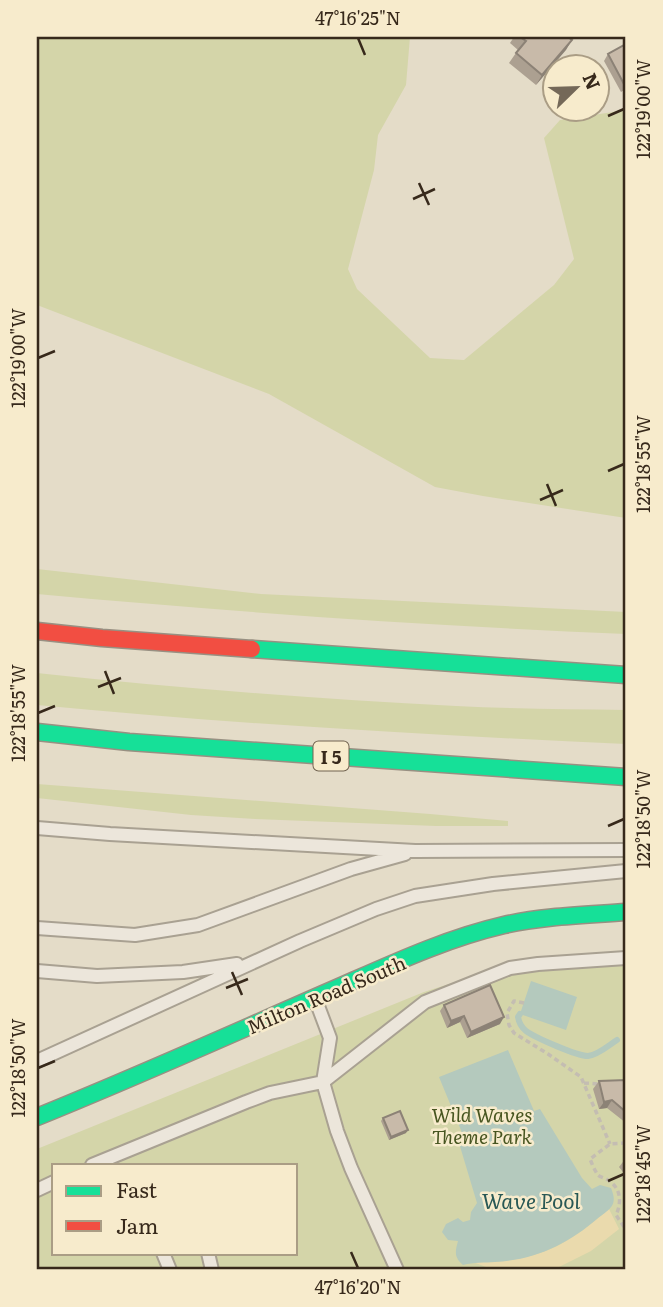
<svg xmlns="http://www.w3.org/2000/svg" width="663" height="1307" font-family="Literata,serif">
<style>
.green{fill:#d4d5a9;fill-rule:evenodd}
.sand{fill:#eadaad}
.water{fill:#b4c9bd}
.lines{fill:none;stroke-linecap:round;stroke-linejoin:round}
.stream{stroke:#b4c9bd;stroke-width:6}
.lane-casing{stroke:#a9a192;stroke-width:16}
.fast-casing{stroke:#989082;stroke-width:19}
.jam-casing{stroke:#989082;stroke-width:19}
.path{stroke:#c4bdb2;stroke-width:3.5;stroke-dasharray:5 3.5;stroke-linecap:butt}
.lane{stroke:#ece6db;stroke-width:12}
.fast{stroke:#16e098;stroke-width:16}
.jam{stroke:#f24e42;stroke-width:16}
.wall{fill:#aca091}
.shaded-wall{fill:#8c8276}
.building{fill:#c8baa9;stroke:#8c8276;stroke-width:2}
.ticks{fill:none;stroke:#37291b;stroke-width:2.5}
.labels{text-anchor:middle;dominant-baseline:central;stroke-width:5;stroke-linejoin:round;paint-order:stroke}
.shield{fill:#f7ebcc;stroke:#716350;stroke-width:2}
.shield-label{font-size:18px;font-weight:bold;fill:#37291b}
.street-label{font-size:19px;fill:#37291b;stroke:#f7ebcc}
.park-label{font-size:19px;font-style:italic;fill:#475520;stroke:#f7ebcc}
.water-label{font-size:21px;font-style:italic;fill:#295855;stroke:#f7ebcc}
.neatline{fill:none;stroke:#37291b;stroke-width:2.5}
.ticks-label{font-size:18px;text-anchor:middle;fill:#37291b}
</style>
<rect width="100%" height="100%" fill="#e4dcc8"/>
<path class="green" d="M37,37H410L406,85L378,135L374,170L348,269L357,289L430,358L464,360L554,285L574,259L544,138L560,120L613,112L626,108V518L483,496L435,487L269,394L37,305Z
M37,569L261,594L626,612V634C429,626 233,612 37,594Z
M37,673C176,688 316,699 456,706C513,709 570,709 626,710V744C429,735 233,724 37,705Z
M37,784L430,814L508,821V826H436L255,819L191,815L37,798Z
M626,954V1270H37V1149L424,992L524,960ZM54,1165H296V1253H54Z"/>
<path class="sand" d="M609,1209L619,1229L591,1251L557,1268L552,1270H485L486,1267L473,1262C535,1262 563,1249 609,1209Z"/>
<path class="water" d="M531,981L577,997L566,1030L520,1014Z
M508,1050L534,1111L540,1109L582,1178L592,1189L600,1185L611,1188C618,1205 611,1208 598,1218C568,1244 535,1260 495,1262C484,1263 474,1262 463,1265C454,1257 455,1252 458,1241L448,1240L442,1232L446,1224L458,1218L463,1222L470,1220L471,1212L477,1203L459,1143L465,1140L439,1077Z"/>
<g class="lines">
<path class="stream" d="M520,1014L518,1017C519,1023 521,1027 526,1031C536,1038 577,1056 588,1056C598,1055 609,1045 617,1040"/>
<defs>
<path id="lane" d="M37,828L110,834L415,851L626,850
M37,928L135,935L198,925L351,869L405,854
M37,971L97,976L183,972L237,964
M315,998L330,1038L323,1082L337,1131L351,1168L397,1270
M37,1061L300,941L376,909L415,896L493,884L626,871
M92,1165L246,1102L270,1093L323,1082L425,1002L510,968L538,964L626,958
M37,1190L54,1182
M163,1253L170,1270
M208,1253L212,1270"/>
<path id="fast" d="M252,649L626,675
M37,732L129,742L626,777
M37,1117C131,1079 223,1038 316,997C377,971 439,940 504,925C543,916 586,915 626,912"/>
<path id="jam" d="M37,631L102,638L252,649"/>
</defs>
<use href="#lane" class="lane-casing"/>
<use href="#fast" class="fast-casing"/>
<use href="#jam" class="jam-casing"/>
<path class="path" d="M524,1003L514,1001L507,1013L509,1025L514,1033L548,1054L581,1077L610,1144
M584,1083L599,1084
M626,1143L610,1144L590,1159C592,1164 595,1171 598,1175C600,1177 605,1178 608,1180C621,1188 622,1202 616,1215L626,1230"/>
<use href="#lane" class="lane"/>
<use href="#fast" class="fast"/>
<use href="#jam" class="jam"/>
</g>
<path class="wall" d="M514,37H568L572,40L536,85L509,63L518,50L510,43Z
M626,44V89L621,92L604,61L608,54Z
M444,1005L500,1024L467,1038L460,1022L447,1028L440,1011Z
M626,1080V1123L607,1108L599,1109L593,1089L599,1081Z
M383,1118L406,1133L389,1140L381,1121Z
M626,1158V1176L619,1167Z"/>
<path class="shaded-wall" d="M572,40L566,50L536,85L542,75Z
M464,1016L460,1022L447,1028L451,1021Z
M504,1017L500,1024L467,1038L471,1032Z
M612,1100L607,1108L599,1109L604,1102Z
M408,1130L406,1133L389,1140L391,1137Z"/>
<path class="building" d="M520,37H568L572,40L542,75L516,53L526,41Z
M626,44V85L625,86L608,54Z
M490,985L504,1017L471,1032L464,1016L451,1021L444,1005Z
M626,1080V1112L612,1100L604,1102L599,1081Z
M400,1111L408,1130L391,1137L383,1118Z"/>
<path class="ticks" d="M358,38L365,55M608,116L624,109M419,183L429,205M413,199L435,189M38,358L55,351M608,471L624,464M547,484L556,506M540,500L563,490M105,671L114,694M98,687L121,678M38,713L55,706M608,826L624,819M232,972L242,995M226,988L248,979M38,1068L55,1061M608,1181L624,1174M351,1252L358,1268"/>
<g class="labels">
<rect class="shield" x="313.5" y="741.5" width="35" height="29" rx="5"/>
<g class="shield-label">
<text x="331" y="756">I 5</text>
</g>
<g class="street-label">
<text transform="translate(326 994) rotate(-23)">Milton Road South</text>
</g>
<g class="park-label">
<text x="482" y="1114">Wild Waves<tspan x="482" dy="22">Theme Park</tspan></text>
</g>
<g class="water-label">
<text x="531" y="1199">Wave Pool</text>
</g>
</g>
<rect width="663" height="1307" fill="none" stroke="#f7ebcc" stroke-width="77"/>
<rect x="52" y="1164" width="245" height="91" fill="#f7ebcc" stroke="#aa9d85" stroke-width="2"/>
<rect x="66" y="1186" width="35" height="10" fill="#16e098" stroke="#aa9d85" stroke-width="2"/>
<text x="116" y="1198" font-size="21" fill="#37291b">Fast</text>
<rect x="66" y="1221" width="35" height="10" fill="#f24e42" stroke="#aa9d85" stroke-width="2"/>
<text x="116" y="1234" font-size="21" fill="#37291b">Jam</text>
<g transform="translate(576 88) rotate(67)"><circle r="33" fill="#f7ebcc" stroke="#aa9d85" stroke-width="2"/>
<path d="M0-5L12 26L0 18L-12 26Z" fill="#746858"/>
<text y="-10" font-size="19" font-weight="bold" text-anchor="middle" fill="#37291b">N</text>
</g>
<rect x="38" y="38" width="586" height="1230" class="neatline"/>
<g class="ticks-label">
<text x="358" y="25">47°16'25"N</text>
<text transform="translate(644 109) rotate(-90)" y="6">122°19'00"W</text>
<text transform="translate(19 358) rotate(-90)" y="6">122°19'00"W</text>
<text transform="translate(644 464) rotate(-90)" y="6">122°18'55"W</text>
<text transform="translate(19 713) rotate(-90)" y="6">122°18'55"W</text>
<text transform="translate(644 819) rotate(-90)" y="6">122°18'50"W</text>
<text transform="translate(19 1068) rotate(-90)" y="6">122°18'50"W</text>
<text transform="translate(644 1174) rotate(-90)" y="6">122°18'45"W</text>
<text x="358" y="1294">47°16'20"N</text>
</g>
</svg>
